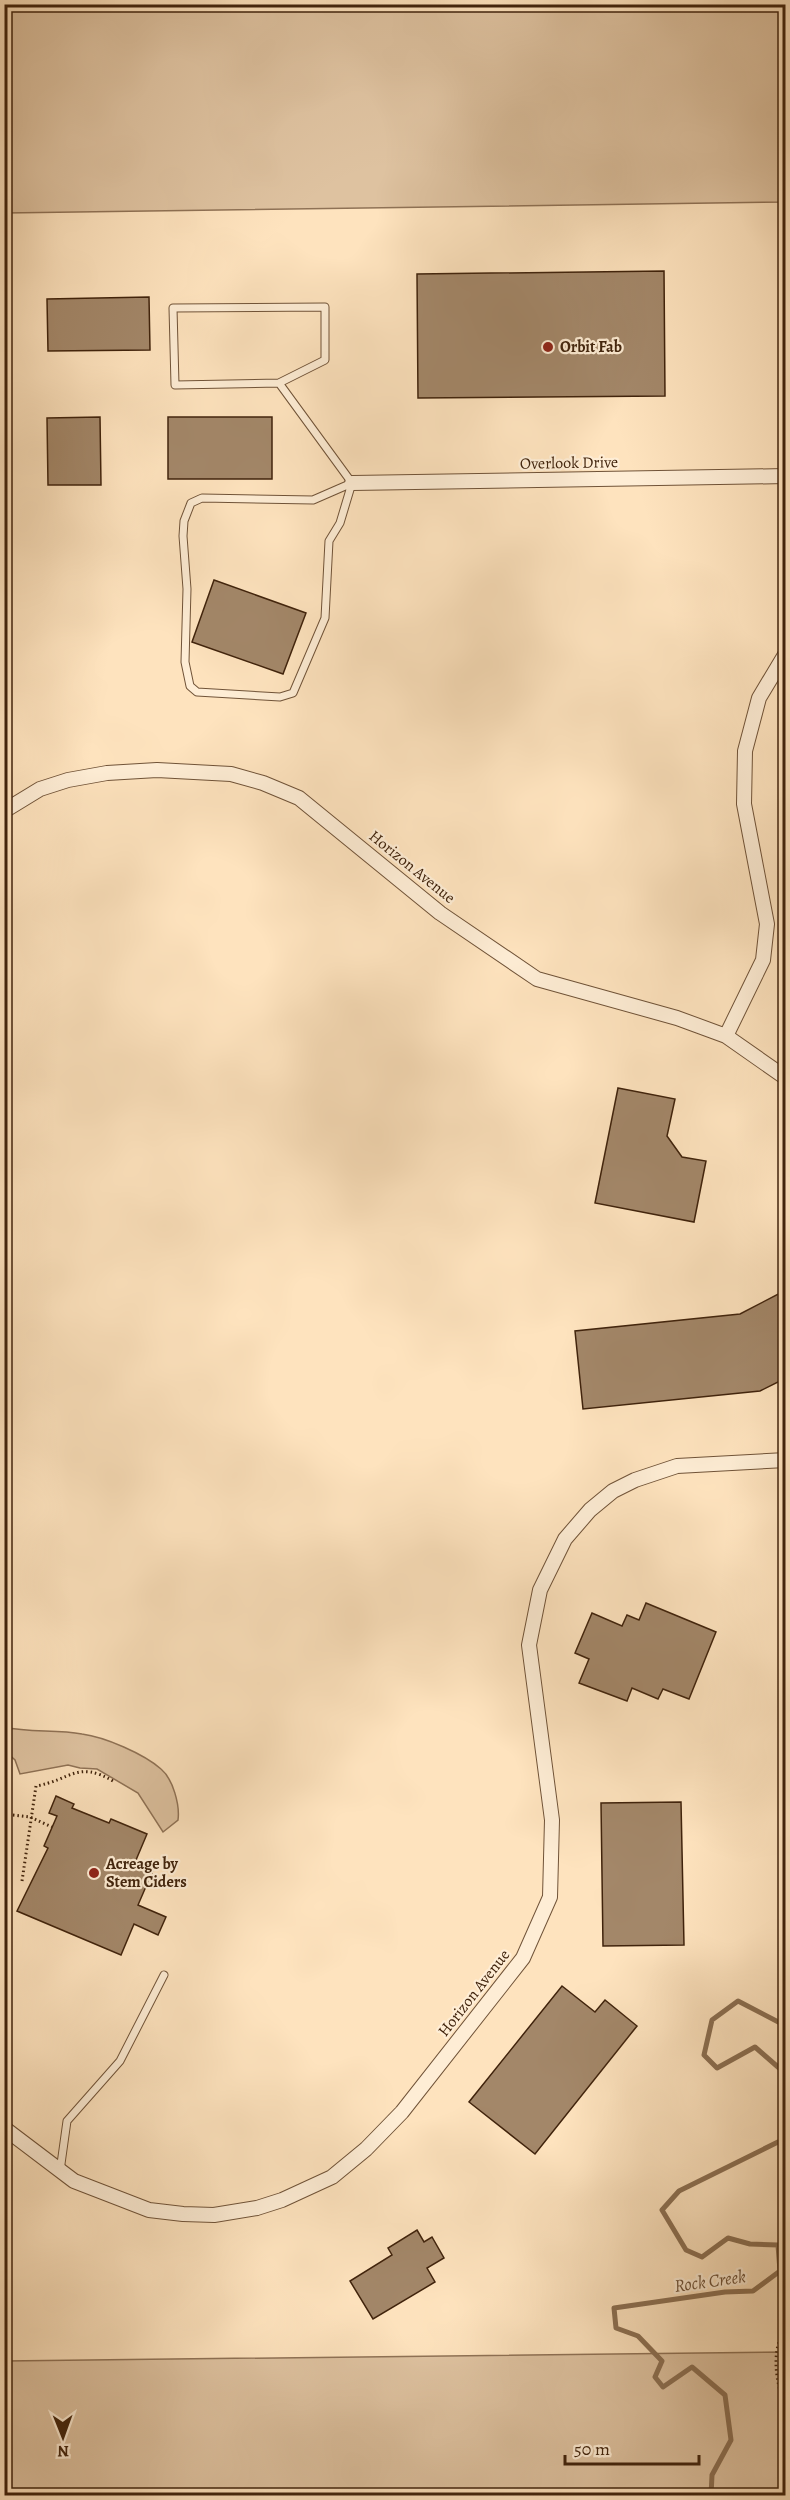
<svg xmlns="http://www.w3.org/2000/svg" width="790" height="2500" font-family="Alegreya,serif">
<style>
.green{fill:#dec2a0;stroke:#8f7256;stroke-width:1.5}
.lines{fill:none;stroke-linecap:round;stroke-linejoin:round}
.stream{stroke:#8b6f52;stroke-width:5}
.building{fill:#a38769;stroke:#40230c;stroke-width:1.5}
.service-casing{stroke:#705338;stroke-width:9}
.minor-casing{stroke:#705338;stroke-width:16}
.path{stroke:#40230c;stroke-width:3;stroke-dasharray:1.5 3;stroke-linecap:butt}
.service{stroke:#feedd5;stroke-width:7}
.minor{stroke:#feedd5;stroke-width:14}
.poi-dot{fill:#8f2418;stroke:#feedd5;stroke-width:2}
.labels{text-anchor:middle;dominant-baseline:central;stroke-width:4.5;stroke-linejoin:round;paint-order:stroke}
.poi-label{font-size:16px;font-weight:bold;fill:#40230c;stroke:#feedd5;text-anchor:start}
.street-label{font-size:16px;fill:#40230c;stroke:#feedd5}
.water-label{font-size:18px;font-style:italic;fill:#6c4f35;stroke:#feedd5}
</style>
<rect width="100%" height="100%" fill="#fee3be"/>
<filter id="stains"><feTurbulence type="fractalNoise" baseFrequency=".00333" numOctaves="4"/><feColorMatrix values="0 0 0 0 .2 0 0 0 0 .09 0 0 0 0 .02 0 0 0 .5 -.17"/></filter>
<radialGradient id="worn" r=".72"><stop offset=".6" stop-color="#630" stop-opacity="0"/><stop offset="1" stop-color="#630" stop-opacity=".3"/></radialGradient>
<path class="green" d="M4,5H785V202L5,213Z
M4,1727C30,1733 56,1729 82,1734C105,1737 144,1754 161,1769C173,1779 180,1805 178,1820L163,1832L138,1793L97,1769L80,1768L68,1765L20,1774L15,1760L5,1751Z
M785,2352V2495H5V2361Z"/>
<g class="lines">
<path class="stream" d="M786,2026L738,2001L712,2020L704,2055L717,2068L755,2047L786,2074
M711,2496L712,2475L731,2440L725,2395L692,2367L663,2387L655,2377L662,2361L638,2336L616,2328L614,2308L725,2292L753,2291L780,2271L778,2245L750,2244L728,2238L702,2257L686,2250L662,2210L679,2191L780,2141H786"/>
</g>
<path class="building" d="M664,271L665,396L418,398L417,274Z
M149,297L150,350L48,351L47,299Z
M100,417L101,485H48L47,418Z
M168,417H272V479H168Z
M214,580L306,613L283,674L192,642Z
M618,1088L675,1099L667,1136L682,1157L706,1161L694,1222L595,1203Z
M786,1290V1378L760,1391L583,1409L575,1331L740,1314Z
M646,1603L716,1632L689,1699L663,1689L658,1699L632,1688L627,1701L579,1683L589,1659L575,1653L592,1613L622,1626L627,1615L639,1620Z
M56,1796L74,1804L72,1808L109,1823L111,1819L147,1834L136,1860L154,1868L138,1905L166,1917L158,1935L134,1924L121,1955L17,1911L48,1848L44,1846L57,1816L49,1813Z
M681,1802L684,1945L603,1946L601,1803Z
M562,1986L595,2012L605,2000L637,2026L535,2154L469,2102Z
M417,2230L424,2242L432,2237L444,2258L427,2268L435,2282L373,2319L350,2281L392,2255L388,2248Z"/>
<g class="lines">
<defs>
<path id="service" d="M279,383L325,360V307L173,308L175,385L279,383L352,483
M352,483L340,523L329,541L325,618L293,693L280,697L197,692L190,686L185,662L187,589L183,536L184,521L191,503L202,498L313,500Z
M60,2171L67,2121L120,2061L164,1975"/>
<path id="minor" d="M352,483L786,476
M4,811L40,789L68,780L107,773L157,770L231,774L263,783L299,798L440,913L537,979L677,1018L726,1036L786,1078
M726,1036L763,960L767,924L744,804L745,751L759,698L786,653
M4,2128L74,2181L149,2210L183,2214L214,2215L257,2208L282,2200L332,2177L366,2149L402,2112L523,1958L550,1897L552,1820L529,1645L540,1590L565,1539L590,1510L613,1491L635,1480L677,1466L786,1460"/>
</defs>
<use href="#service" class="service-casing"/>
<use href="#minor" class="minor-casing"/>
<path class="path" d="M4,1814L30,1817L52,1827
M22,1881L36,1786C71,1780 77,1760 113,1781
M786,2326C769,2354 777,2383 786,2412
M785,2496L786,2495"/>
<use href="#service" class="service"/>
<use href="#minor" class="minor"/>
</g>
<g class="poi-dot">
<circle cx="548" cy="347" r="6"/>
<circle cx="94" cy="1873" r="6"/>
</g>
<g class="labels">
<g class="poi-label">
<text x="560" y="347">Orbit Fab</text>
<text x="106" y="1864">Acreage by<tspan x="106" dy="18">Stem Ciders</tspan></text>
</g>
<g class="street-label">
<text transform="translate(569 463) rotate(-1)">Overlook Drive</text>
<text transform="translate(412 867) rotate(39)">Horizon Avenue</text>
<text transform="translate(474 1993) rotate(-52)">Horizon Avenue</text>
</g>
<g class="water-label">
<text transform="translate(710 2281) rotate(-8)">Rock Creek</text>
</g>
</g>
<rect width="790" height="2500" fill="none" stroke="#fee3be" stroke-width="24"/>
<rect x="6" y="6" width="778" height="2488" fill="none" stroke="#40230c" stroke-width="3"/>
<rect x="12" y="12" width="766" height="2476" fill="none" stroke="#40230c" stroke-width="1.5"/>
<g transform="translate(63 2437) rotate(179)" stroke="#feedd5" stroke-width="4.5" paint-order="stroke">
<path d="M0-4.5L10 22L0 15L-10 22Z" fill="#40230c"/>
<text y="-9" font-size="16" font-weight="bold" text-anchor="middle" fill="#40230c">N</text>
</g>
<path d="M565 2455v9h134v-9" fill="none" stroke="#40230c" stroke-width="3"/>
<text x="574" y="2455" font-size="18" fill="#40230c" stroke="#feedd5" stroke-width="4.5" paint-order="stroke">50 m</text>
<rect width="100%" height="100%" filter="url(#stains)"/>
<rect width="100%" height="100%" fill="url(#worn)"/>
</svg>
